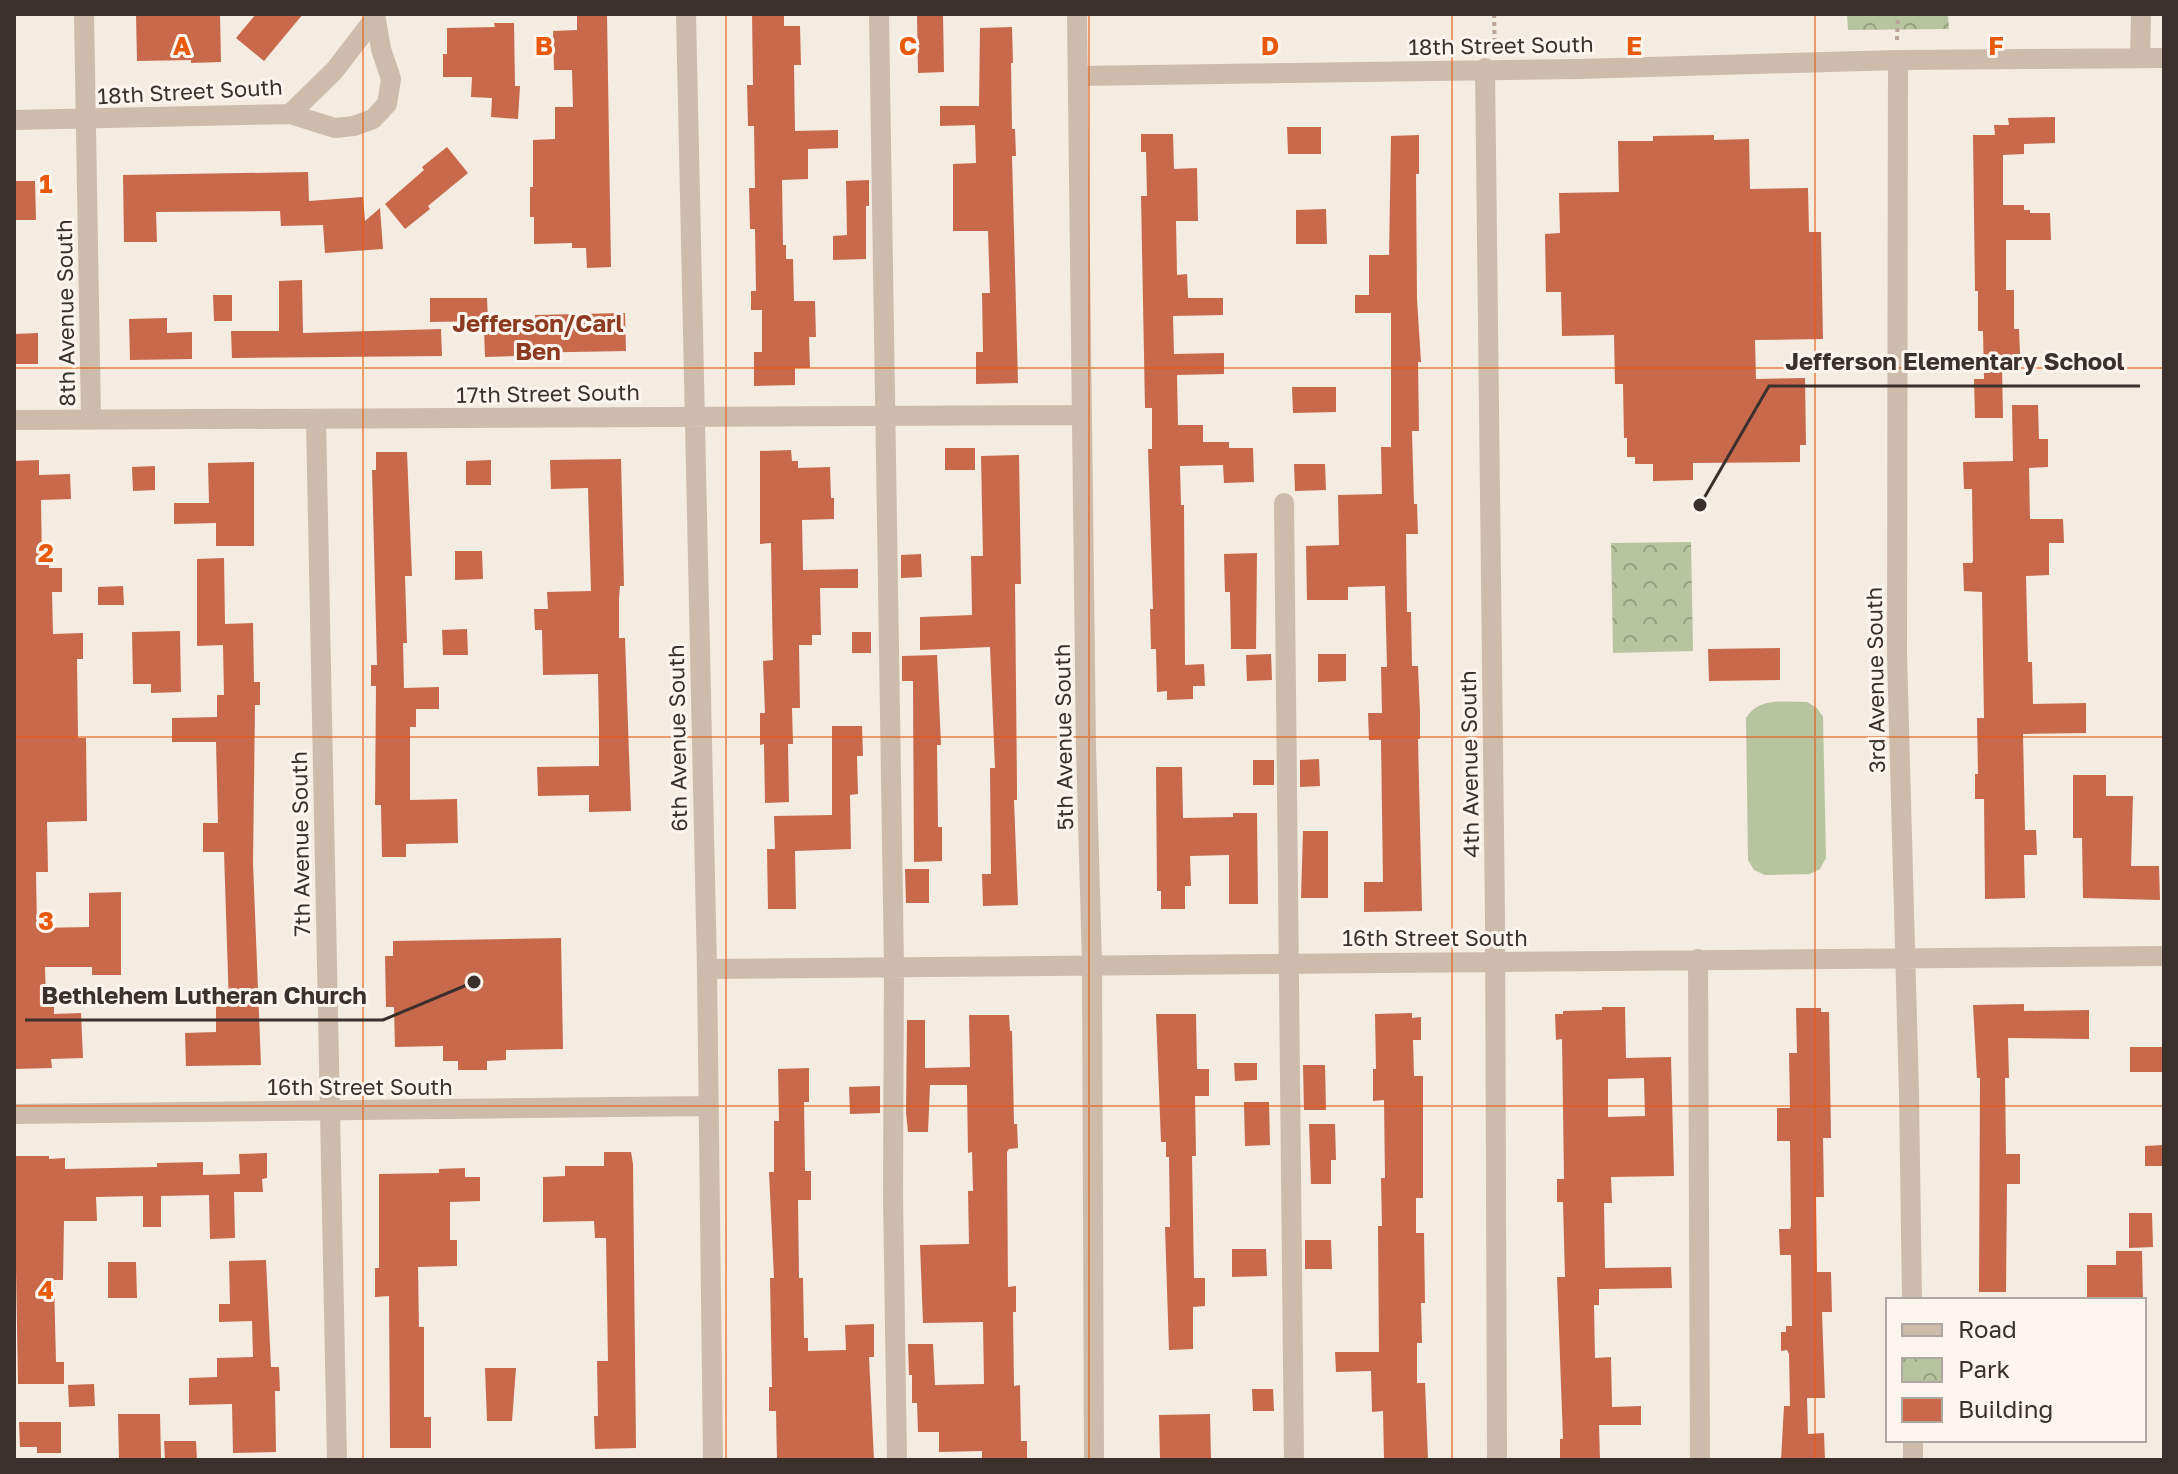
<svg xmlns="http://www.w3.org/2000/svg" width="2178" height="1474" font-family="'Golos Text',sans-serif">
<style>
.park{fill:url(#park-crowns)}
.garden{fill:#b8c4a0}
.building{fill:#c8694b;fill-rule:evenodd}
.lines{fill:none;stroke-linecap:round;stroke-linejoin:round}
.path{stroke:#b9a596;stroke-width:4;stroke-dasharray:4 4;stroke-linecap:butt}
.minor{stroke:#cdbbac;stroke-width:20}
.grid{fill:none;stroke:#e8590c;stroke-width:2;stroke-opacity:0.55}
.labels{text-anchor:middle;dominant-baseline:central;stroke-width:6;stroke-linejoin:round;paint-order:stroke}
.street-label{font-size:22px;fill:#3b302b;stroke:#fbf5ee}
.neighbourhood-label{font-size:24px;font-weight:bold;fill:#8c3b22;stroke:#fbf5ee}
.grid-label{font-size:26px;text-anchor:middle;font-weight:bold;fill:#e8590c;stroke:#fbf5ee;stroke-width:6;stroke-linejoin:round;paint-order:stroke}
.leader{fill:none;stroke:#3b302b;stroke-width:3}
.callout-dot{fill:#3b302b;stroke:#fbf5ee;stroke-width:3}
.callout-label{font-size:24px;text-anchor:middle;font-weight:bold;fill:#3b302b;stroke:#fbf5ee;stroke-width:6;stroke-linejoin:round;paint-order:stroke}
</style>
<defs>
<pattern id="park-crowns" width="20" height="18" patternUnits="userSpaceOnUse" patternTransform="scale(2)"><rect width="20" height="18" fill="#b8c4a0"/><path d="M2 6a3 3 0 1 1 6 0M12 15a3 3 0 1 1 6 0" fill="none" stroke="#97a083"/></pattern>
</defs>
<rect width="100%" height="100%" fill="#f4ebe1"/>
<path class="park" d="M1847,14H1948L1949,29L1848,30Z
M1691,542L1693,651L1613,653L1611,543Z"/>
<path class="garden" d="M1807,702L1817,708L1823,717L1826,858L1820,869L1810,874L1765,875L1754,870L1748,860L1746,718C1759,697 1784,702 1807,702Z"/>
<path class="building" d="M136,14H220L221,62L191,63V60L137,61Z
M256,14H303L264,61L236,38Z
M577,14H607L611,267L587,268L586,248H572V243L534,244V217H530V187H533V140L555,139V107H573L572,70H554L553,31L577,30Z
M752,14H784V26H800L801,65H794L795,131L838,130V148L808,149V179L782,180L783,245H786V259H793L794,301H815L816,337H809L810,368H795V385L754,386V352H762V310H751V291H756L755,229H750L749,188H755L754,126H748L747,85H753Z
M917,14H943L944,72L918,73Z
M494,23H514L515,86H520L518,119L491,117L492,98L471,97L472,77H443V54H447V28L495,27Z
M1012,27L1013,63H1011L1012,129H1015L1016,156H1012L1018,383L976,384V352H983L982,293H990L988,231H953V164L976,163L975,125L940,126V106H979L980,28Z
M2055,117V143L2024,144V154L2003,155V205H2024V210H2030V213H2050L2051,240H2006V290H2014V329H2019L2020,354H2016V367L2002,368L2003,418H1975L1974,379H1984L1983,331H1978V291H1975L1973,135H1995L1994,125H2009L2008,118Z
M1287,127H1321V154H1288Z
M1141,134H1173L1174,169L1197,168L1198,221H1176L1177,275L1187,274L1188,298H1223V315L1173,316L1174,354L1224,353V374L1177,375L1178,425H1203V442H1229V448H1253L1254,482L1224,483L1223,465L1180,466L1181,505H1184L1185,665L1204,664L1205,686H1193V699L1167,700V691L1157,692L1156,649H1151L1150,609H1153L1148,449H1152V408H1145L1141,196H1147L1146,152H1141Z
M1419,135V174H1416L1417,299L1421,362H1418L1419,431H1412L1414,504H1417L1418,534H1406L1407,612H1411L1412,666H1418L1420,713V739H1418L1422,911L1364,912V882H1383L1381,740H1369L1368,713H1382L1381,667H1387L1385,586L1348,587V600H1307L1306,546L1339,545L1338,495L1382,494L1381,447H1391V313H1355V295H1369V255H1389L1391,136Z
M1714,135V140L1749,139L1750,189L1808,188L1809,232H1821L1823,339L1755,340L1756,379L1805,378L1806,445H1800V462L1693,463V480L1653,481V464H1635V457H1627V438H1624L1623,384H1615L1614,335L1562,336L1561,292H1546L1545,234L1560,233L1559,193L1619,192L1618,141H1653V136Z
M447,147L468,173L428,206L430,209L405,229L385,204L424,170L422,167Z
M308,172L309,201L363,197L365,221L380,208L383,249L325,253L323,225L281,226L280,211L156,212L157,242H124L123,175Z
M869,180V206H866V259L833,260V236L847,235L846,181Z
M14,181H35L36,220H14Z
M1326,209L1327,244H1296V210Z
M302,280L303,333L441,329L442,356L232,358L231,331H279V281Z
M213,295H232V321H214Z
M430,298H487L488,321L430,322Z
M625,313L626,351L517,353V356L485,357L484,329L536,328L535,315Z
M167,318V333L192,332V359L130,360L129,319Z
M38,333V364H14V334Z
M1292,387H1336V412L1293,413Z
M2012,405H2038L2039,439H2048V467L2029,468L2030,519H2063L2064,543H2049V575L2026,576L2028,662H2032L2033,704L2086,703V733L2023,734L2025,830H2036L2037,855H2024L2025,898L1985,899L1984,799H1975V774H1978L1977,718H1984L1982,592L1964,591L1963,563H1972L1973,561L1972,489H1964L1963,462L2013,461Z
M945,448H975V470H945Z
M791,450L792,461H798V468L830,467L831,498H834V519L802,520L803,570L858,569V588H820L821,635H812V645H799L800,708H792L793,744H788L789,802L765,803L764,744L760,745V713H765L763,661L773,660L772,607L771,543L760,544V451Z
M376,452H407L412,576H405L407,643H403L404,688L439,687V709H416V727H410V800L457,799L458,843L406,844V857H382L381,805H375L376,686H371V665H377L372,470H376Z
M1019,455L1021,584H1015L1017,788V800H1014L1018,905L983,906L982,874H991L990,768H995L990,647L920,650V617L972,615L971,556H983L981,456Z
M621,459L624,586H620L619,598V638H625L631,811L589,812V795L538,796L537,767L599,766V726L598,674L543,675L542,630H535L534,609H548L547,592L591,591L588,488L551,489L550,460Z
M39,460V475L70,474L71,499L41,500L42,563H49V568H62V592H52L53,634L83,633V659H77L78,738H86L87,821L47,822L48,872H36L37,928L89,927V893L121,892V975H92V967H45L46,1004H54V1014L81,1013L83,1058L51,1059L52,1068L14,1069V461Z
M491,460V485H466V461Z
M254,462V546H216V523L174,524V503H209L208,463Z
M1294,464H1325L1326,490L1295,491Z
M155,466V490L133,491L132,467Z
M455,551H482L483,579L455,580Z
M1257,553L1256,649H1231L1230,592H1225L1224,554Z
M921,554L922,577L901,578V555Z
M224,558L225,624L253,623L254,682H260V705H255L253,863L261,1065L186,1066L185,1033L216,1032V1006H229L224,852H203V823H218L216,742H172V718L217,717V695H224L223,645L197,646V559Z
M123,586L124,605H98V587Z
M467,629L468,655H443L442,630Z
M180,631L181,692L151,693V684H133L132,632Z
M852,632H871V653H852Z
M1780,648V680L1709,681L1708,649Z
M1271,654L1272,680L1247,681L1246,655Z
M1318,654H1346V681L1318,682Z
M937,655L941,745H937L938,827H942V861L914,862L913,681H902V656Z
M832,726H862L863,756H857L858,794L850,795L851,849L795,851L796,909H768L767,849H775L774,816L832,815Z
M1319,759L1320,786L1300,787V760Z
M1253,760H1274V785H1253Z
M1156,767H1182L1183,818L1233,817V813H1257L1258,904H1229V855L1190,856L1191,886H1185V909H1161V891H1157Z
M2073,775H2106V796H2133L2131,866H2159L2160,900L2083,898L2082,838H2073Z
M1303,831H1328V898H1301Z
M905,869H929V903H906Z
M561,938L563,1049L506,1050V1060L487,1061V1070H458V1061H443V1046L395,1047L394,1007H386L385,956H393V941Z
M2024,1004V1011L2089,1010V1039L2008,1038L2009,1078H2005L2006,1154H2020V1184H2007L2006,1292H1979L1980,1078H1977L1973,1005Z
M1602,1007H1625L1626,1058L1671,1057L1674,1176L1611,1177L1612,1203H1604L1605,1268L1671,1267L1672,1288L1599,1289V1305H1594L1595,1358L1611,1357L1612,1407L1641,1406V1425H1599L1600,1460H1560V1439H1563L1557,1277H1565L1563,1202H1557V1179H1564L1562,1039L1556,1040L1555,1014H1563V1011L1602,1010ZM1644,1078L1645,1116L1608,1117V1079Z
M1796,1008H1821V1012H1829L1831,1138H1823L1824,1197H1816L1817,1272H1831L1832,1312H1822L1825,1398H1807L1808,1434L1824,1433L1825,1460H1781L1784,1406H1790L1789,1354L1787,1350L1781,1351V1332H1786V1326H1792L1791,1255H1780L1779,1229H1790L1791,1226L1790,1141H1777V1108H1790L1789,1053H1797Z
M1412,1013V1018L1421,1017V1040H1413L1414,1076H1423V1198H1416V1233H1424L1425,1303H1421L1422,1343H1417V1383H1425L1428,1460H1384L1383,1411L1372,1412L1371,1371L1336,1372L1335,1352H1379L1378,1226H1382L1381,1178H1385L1384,1100L1373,1101V1069H1376L1375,1014Z
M1156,1014H1196L1197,1069H1209V1096H1195L1196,1156H1192L1194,1278H1205V1306L1193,1307V1349L1169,1350L1165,1227H1170L1169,1157H1166V1142H1161Z
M969,1015H1009L1010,1031H1012L1014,1124H1017L1018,1148L1009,1149L1007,1152L1008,1287L1016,1286V1312H1013L1014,1386L1020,1385L1021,1441H1027V1460H982V1451L939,1452V1432H918L917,1403H912V1375H909L908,1344H933L935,1385L984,1384L983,1322L923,1323L920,1245L969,1244L968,1191H973L972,1152L968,1153L967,1085H930L928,1132H908L906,1113L907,1020H925V1068L970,1067Z
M2130,1047H2164V1072H2130Z
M1234,1063H1257V1080L1235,1081Z
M1303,1065H1325L1326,1110H1304Z
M809,1068V1102H804L805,1171H811V1200H798L799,1278H803L804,1338H808V1351L846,1350L845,1325L874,1324V1357H869L874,1460H777L776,1411H769V1387H772L770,1278H774L769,1172H774V1121H779L778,1069Z
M880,1086V1113L850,1114L849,1087Z
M1244,1102H1269L1270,1145L1245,1146Z
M1309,1124H1335L1336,1160H1331V1184H1311Z
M2164,1145V1166H2145V1146Z
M604,1152H631L633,1164L636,1448L595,1449L594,1416H598L597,1361H608L606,1238H595L594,1221L543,1222V1177L565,1176V1166H604Z
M267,1153V1178L262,1179L263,1192H234L235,1238L210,1239L209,1195L161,1196V1227H143V1196L96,1197L97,1221H64L63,1280H54L56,1362H64V1384H18L14,1156H49V1159L65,1158V1169L157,1167V1163L203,1162V1175L240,1174L239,1154Z
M465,1168V1177H480V1201L450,1202V1240H457V1266L418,1267L419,1327H424V1417H431V1448H390L389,1296L375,1297V1268H379V1174L439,1173V1169Z
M2129,1213H2152L2153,1247L2129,1248Z
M1305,1240H1331L1332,1269H1305Z
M1232,1249H1266L1267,1276L1232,1277Z
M2116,1251H2142L2143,1300H2117V1297L2087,1298V1265H2116Z
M266,1260L271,1367H279L280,1391H275L276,1452L233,1453L232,1404L189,1405V1378L217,1377V1358L253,1357L252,1321L219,1322V1304H230L229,1261Z
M108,1262H136L137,1298H108Z
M485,1368H516L512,1421H487Z
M94,1384L95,1406L69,1407L68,1385Z
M1252,1389H1273L1274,1411H1253Z
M118,1414H160L161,1458L119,1459Z
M1210,1414L1211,1460H1160L1159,1415Z
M19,1422H61V1453H37V1447H20Z
M164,1441H196L197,1460H165Z"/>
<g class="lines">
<path class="path" d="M1494,14L1495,52
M1897,40L1898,14"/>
<path class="minor" d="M84,14L91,419
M686,14L707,969L713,1460
M879,14L894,967L893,1195L897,1460
M1077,14L1086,747L1092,964L1094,1460
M2140,58L2141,14
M1898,60L1897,654L1909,1094L1912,1300
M1485,68L1495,918L1497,1460
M1078,76L1578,69L1898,60L2164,58
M290,114L335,128L354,126L373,119L387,104L391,79L381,49L375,14
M14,120L290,114L334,71L375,18
M14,420L1082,415
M316,420L337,1460
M1284,503L1294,1460
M1698,959L1700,1460
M707,969L2164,956
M14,1114L707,1106
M1913,1440V1460"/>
</g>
<path class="grid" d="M363,14V1460M726,14V1460M1089,14V1460M1452,14V1460M1815,14V1460M14,368H2164M14,737H2164M14,1106H2164"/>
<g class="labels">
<g class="street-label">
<text transform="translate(1501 45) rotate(-1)">18th Street South</text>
<text transform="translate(190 91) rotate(-3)">18th Street South</text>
<text transform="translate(65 313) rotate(-91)">8th Avenue South</text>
<text transform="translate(548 393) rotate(-1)">17th Street South</text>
<text transform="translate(1875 680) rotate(-91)">3rd Avenue South</text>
<text transform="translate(1063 737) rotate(-91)">5th Avenue South</text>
<text transform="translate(677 738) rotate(-91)">6th Avenue South</text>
<text transform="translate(1469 764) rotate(-91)">4th Avenue South</text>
<text transform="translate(300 844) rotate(-91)">7th Avenue South</text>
<text x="1435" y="937">16th Street South</text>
<text x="360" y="1086">16th Street South</text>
</g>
<g class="neighbourhood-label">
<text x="538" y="322">Jefferson/Carl<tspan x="538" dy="28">Ben</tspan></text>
</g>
</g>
<g class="grid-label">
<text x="182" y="55">A</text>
<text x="544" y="55">B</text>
<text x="908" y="55">C</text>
<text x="1270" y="55">D</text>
<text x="1634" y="55">E</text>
<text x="1996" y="55">F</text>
<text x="46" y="193">1</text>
<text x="46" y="562">2</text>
<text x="46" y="930">3</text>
<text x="46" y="1299">4</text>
</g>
<path class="leader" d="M1700 505L1769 386H2140M474 982L383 1020H25"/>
<g class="callout-dot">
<circle cx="1700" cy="505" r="8"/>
<circle cx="474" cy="982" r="8"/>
</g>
<g class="callout-label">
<text x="1955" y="370">Jefferson Elementary School</text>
<text x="204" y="1004">Bethlehem Lutheran Church</text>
</g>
<rect width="2178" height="1474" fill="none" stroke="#3b302b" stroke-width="32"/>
<rect x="1886" y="1298" width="260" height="144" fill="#fbf5ee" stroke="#aea6a0" stroke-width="2"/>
<rect x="1902" y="1324" width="40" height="12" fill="#cdbbac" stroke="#aea6a0" stroke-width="2"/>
<text x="1958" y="1338" font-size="24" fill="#3b302b">Road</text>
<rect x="1902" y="1358" width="40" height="24" fill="url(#park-crowns)" stroke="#aea6a0" stroke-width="2"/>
<text x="1958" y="1378" font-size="24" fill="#3b302b">Park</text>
<rect x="1902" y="1398" width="40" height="24" fill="#c8694b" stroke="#aea6a0" stroke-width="2"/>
<text x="1958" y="1418" font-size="24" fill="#3b302b">Building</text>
</svg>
